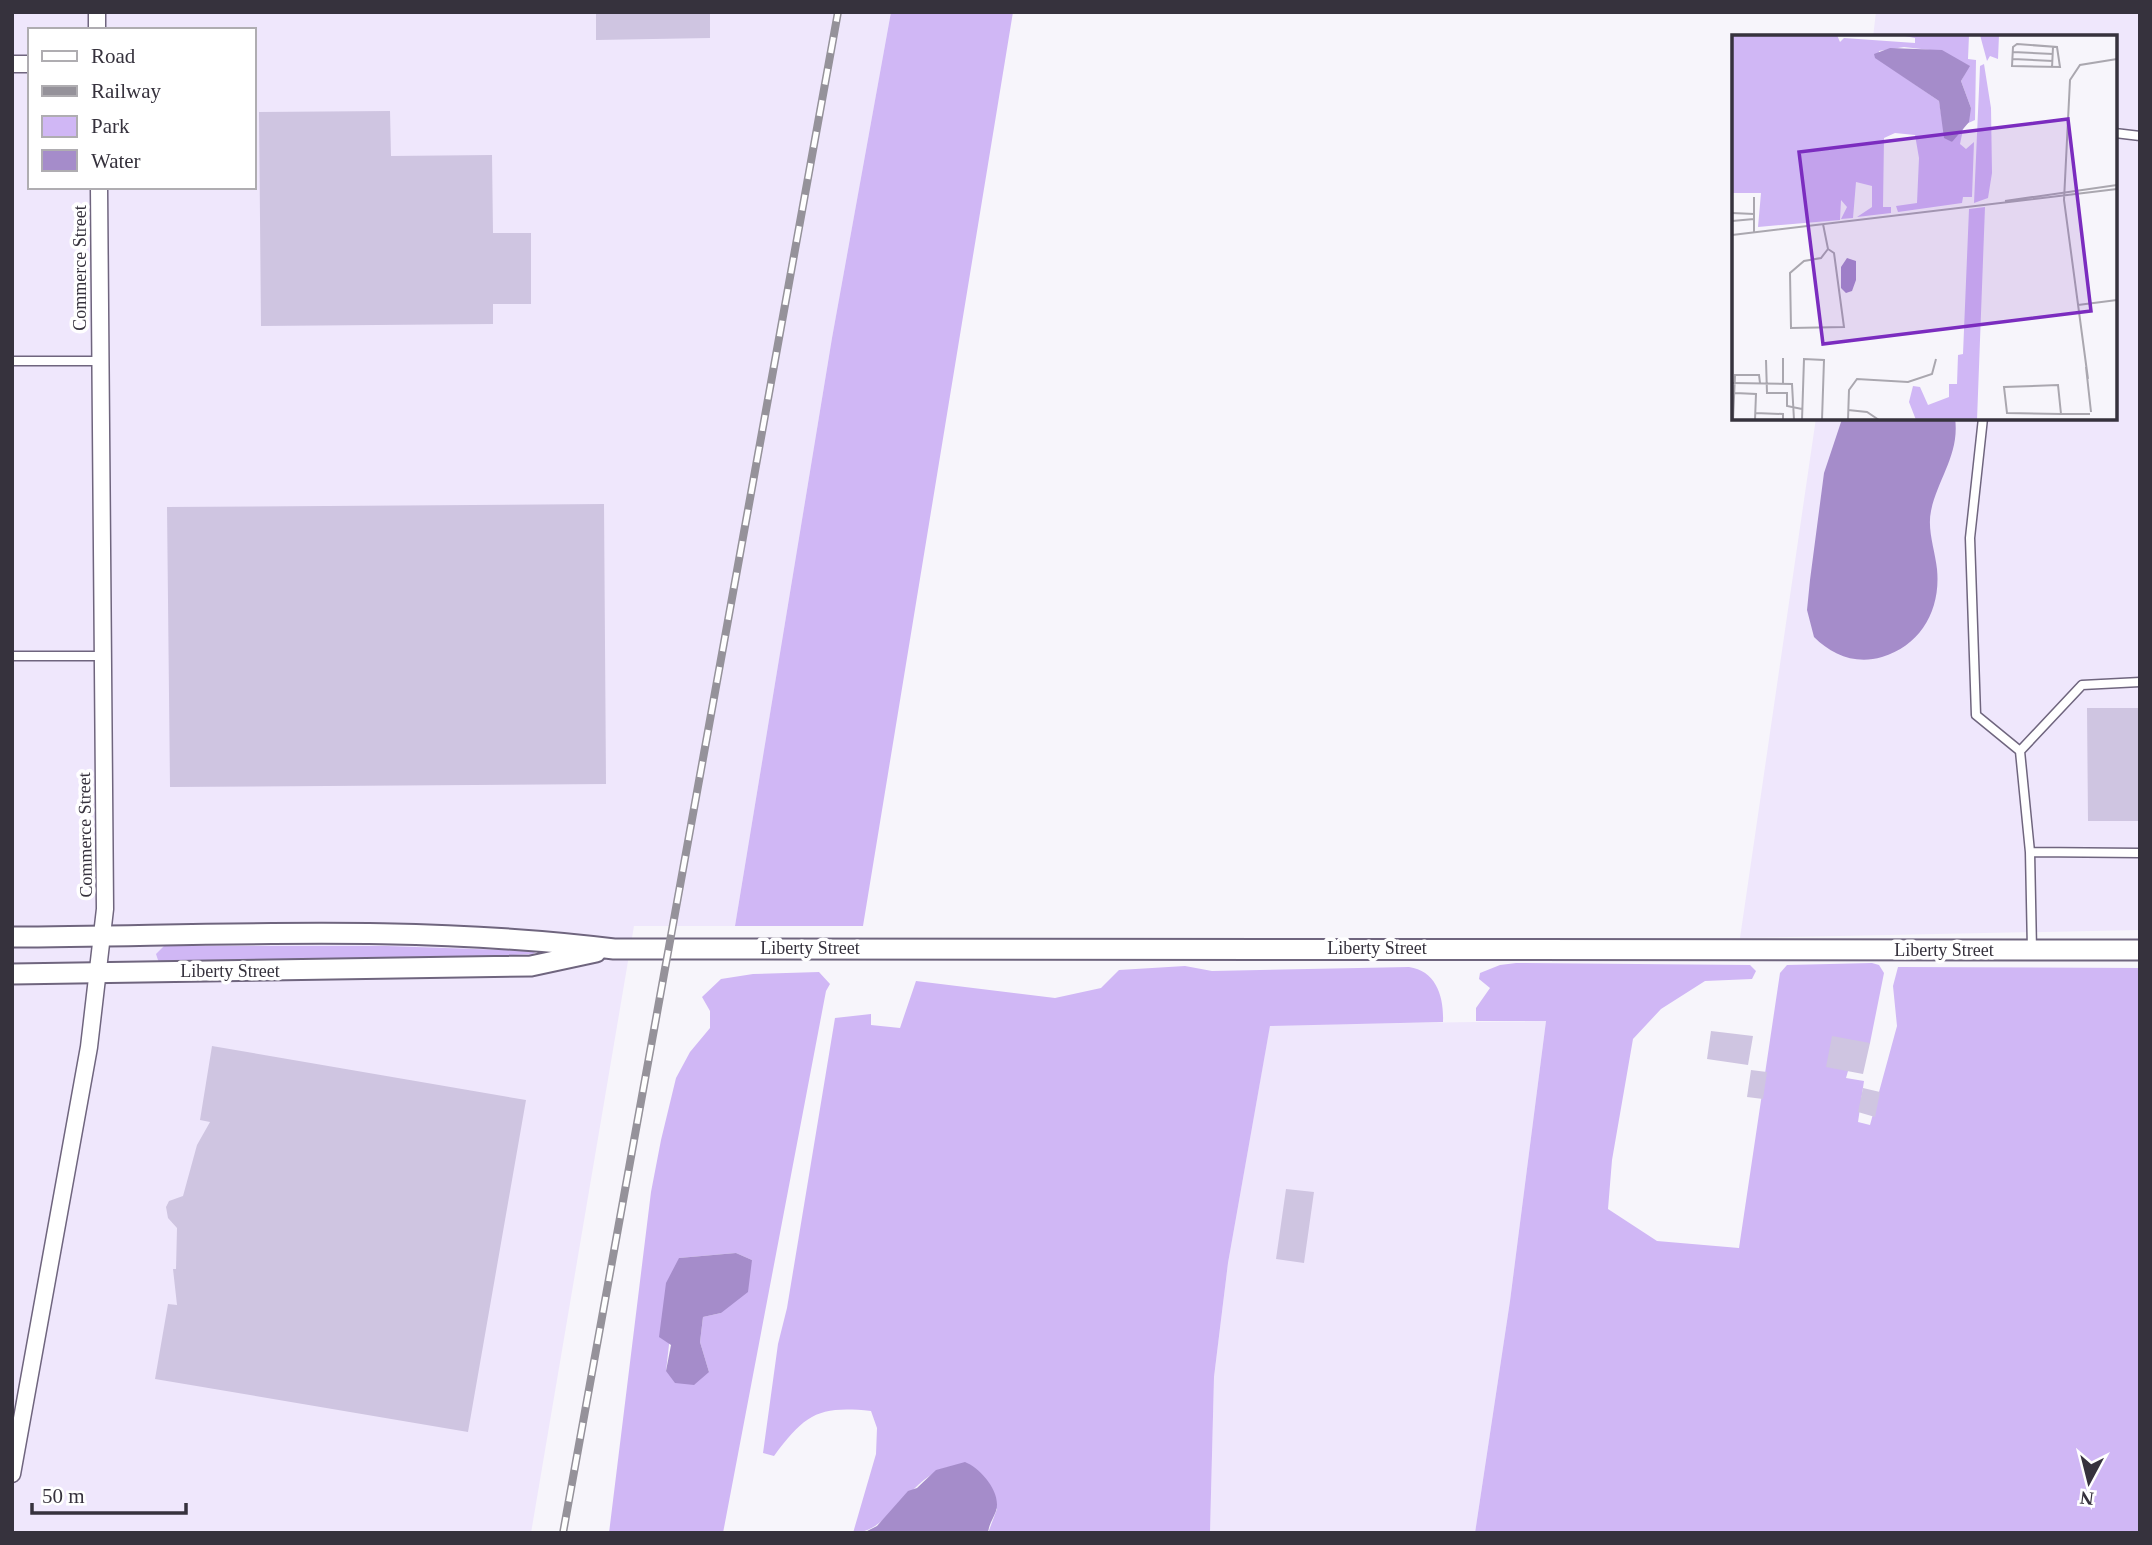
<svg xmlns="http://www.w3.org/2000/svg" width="2152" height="1545" font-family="'Times New Roman',serif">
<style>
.built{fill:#efe7fc;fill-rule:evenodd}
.green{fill:#d0b7f5;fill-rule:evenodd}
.water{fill:#a58cca}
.building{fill:#cfc5e1}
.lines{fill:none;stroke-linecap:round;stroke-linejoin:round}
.service-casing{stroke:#6f657e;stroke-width:11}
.minor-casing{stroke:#6f657e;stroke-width:19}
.tertiary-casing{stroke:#6f657e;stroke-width:23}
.service{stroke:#fff;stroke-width:8}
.minor{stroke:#fff;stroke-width:16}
.tertiary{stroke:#fff;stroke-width:19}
.rail-casing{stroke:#95929a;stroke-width:8}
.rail{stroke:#fff;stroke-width:5;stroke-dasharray:16;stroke-linecap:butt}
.labels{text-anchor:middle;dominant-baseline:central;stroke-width:7;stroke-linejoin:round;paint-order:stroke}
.street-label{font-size:18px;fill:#36323d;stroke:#fff}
.inset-road{fill:none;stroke:#aaa7af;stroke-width:2}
.view{fill:#7b2cbf;fill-opacity:0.15;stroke:#7b2cbf;stroke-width:3.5}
.inset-edge{fill:none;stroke:#36323d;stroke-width:3.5}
</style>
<rect width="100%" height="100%" fill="#f7f5fb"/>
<path class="built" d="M12,12H891L832,338L735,926H634L531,1533H12ZM30,30H254V187H30Z
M1876,12H2140V930L1740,938L1816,418H2115V37H1873Z
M1546,1021L1510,1301L1475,1533H1210L1214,1377L1228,1263L1270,1025Z"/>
<path class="green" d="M891,12H1013L863,926H735L832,338Z
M164,946H386L536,951L533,954L387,961L159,963L156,954Z
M1516,963L1750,965L1756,971L1752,979L1705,981L1661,1009L1633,1039L1612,1160L1608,1209L1657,1241L1739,1248L1780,973L1787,965L1872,963L1879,965L1884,973L1870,1043L1848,1071L1846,1078L1864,1081L1858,1122L1870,1125L1897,1026L1893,986L1898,967L2140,968V1533H1475L1510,1301L1546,1021H1476V1008L1490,988L1479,979L1480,973L1500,965Z
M1185,966L1212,971L1409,967C1436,971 1444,996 1443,1022L1270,1026L1228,1263L1214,1377L1210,1533H988L997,1509L949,1467C911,1475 890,1533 853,1533L876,1454L877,1428L871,1411C819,1406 806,1413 774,1456L763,1453L778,1344L787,1308L835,1018L871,1014V1025L900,1028L916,981L1055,998L1101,988L1119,970Z
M819,972L830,984L826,991L723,1533H609L651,1192L661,1140L676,1078L690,1052L710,1028V1011L702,997L721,979L753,974ZM736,1253L752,1260L721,1313L703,1317L700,1342L709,1372L666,1371L679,1258Z"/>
<path class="water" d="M1955,418C1960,454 1938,478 1931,511C1927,530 1935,550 1937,569C1941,610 1921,645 1882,657C1856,665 1832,655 1814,637L1807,610L1810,580L1824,473L1842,419Z
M736,1253L752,1260L748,1292L721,1313L703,1317L700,1342L709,1372L694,1385L675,1383L666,1371L671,1345L659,1337L666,1283L679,1258Z
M965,1462C980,1468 1002,1492 996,1511C993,1519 989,1524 988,1533H863L877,1526L908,1491L917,1488L936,1470Z"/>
<path class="building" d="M596,12H710V38L596,40Z
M390,111L391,156L492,155L493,233H531V304H493V324L261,326L259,112Z
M604,504L606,784L170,787L167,507Z
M2087,708H2140V821H2088Z
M1711,1031L1753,1036L1748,1065L1707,1059Z
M1832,1036L1870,1043L1863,1074L1826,1067Z
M212,1046L526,1100L468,1432L155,1379L168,1304L177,1305L173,1269H176L177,1228L168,1218L166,1207L169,1201L183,1196L197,1145L210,1122L200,1120Z
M1751,1070L1767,1072L1763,1099L1747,1097Z
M1863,1088L1880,1092L1875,1117L1858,1112Z
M1286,1189L1314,1192L1304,1263L1276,1259Z"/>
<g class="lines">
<defs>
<path id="service" d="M2115,133L2140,136
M12,361H100
M1983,418L1970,538L1976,715L2020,751L2030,852L2032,950
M12,656H102
M2020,751L2082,685L2140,682
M2030,852L2140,853"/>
<path id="minor" d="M97,12V30
M12,64H30
M12,1474L89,1047L105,909L99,187"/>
<path id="tertiary" d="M12,937C213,936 415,924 614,949L2140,950
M12,974L531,966L596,952"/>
</defs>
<use href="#service" class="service-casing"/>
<use href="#minor" class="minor-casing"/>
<use href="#tertiary" class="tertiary-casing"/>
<use href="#service" class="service"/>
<use href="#minor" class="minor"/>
<use href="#tertiary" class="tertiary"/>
<defs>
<path id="rail" d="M563,1533L838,12"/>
</defs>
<use href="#rail" class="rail-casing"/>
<use href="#rail" class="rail"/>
</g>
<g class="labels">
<g class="street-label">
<text transform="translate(80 268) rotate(-90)">Commerce Street</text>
<text transform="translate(85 835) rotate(-91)">Commerce Street</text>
<text x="810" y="948">Liberty Street</text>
<text x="1377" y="948">Liberty Street</text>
<text x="1944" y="950">Liberty Street</text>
<text x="230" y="971">Liberty Street</text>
</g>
</g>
<g transform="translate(1732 35)">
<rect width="385" height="385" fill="#f7f5fb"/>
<path d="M0,0H105L108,7L112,3L183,8V3L168,0H237L236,24L244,25L243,85L232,90L228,109L234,114L242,107L240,162H231L230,168L166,177L164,171L185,168L187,123L183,100L163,98L152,103L151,172H159V178L125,182L140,172V151L124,147L121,183L109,184L115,172L109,165L108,185L26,192L29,158H0ZM172,12L207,16L237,31L229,46L239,73L220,107L213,102L207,66L146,24L147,16ZM248,0H267L266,24L258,21L255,26ZM252,29L259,73L260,138L256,163L242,168L248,31ZM253,172L245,385H184L177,367L181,351L188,352L196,370L217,362V349H225L226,320L231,319L237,174Z" fill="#d0b7f5" fill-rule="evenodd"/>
<path d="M158,13L210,15L238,31L229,46L239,73L237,87L220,107L212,103L207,66L143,23L142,19ZM115,223L124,226V245L120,256L114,258L109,253V232Z" fill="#a58cca"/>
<path class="inset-road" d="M285,9L325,12L328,32L280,31L281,12ZM281,17L321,19M281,24L321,26M320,33L321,12M273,166L385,150M0,178L22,179M0,186L22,184M91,189L96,214L102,218L112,292L59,293L58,238L72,226L89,223L96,214M22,198V162M0,200L385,154M346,270L385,265M34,325L35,358H55V371L70,374M354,332L359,377M356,344L332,165L338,45L348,30L385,24M0,348L60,349L62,385M51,348V323M3,358L24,359L23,385M116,375L135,377L147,385M23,378L51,379V385M329,379L326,350L272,352L275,378L329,379H358M1,385L3,340H27L28,348M70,385L72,324L92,325L90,385M116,385L117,355L125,344L176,347L200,339L204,324"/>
<path class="view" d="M336,84L359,276L91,309L67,117Z"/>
<rect width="385" height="385" class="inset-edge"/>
</g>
<rect width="2152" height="1545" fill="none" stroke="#36323d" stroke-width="28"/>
<rect x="28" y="28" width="228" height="161" fill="#ffffff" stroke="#afadb1" stroke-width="2"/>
<rect x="42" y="51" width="35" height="10" fill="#ffffff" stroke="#afadb1" stroke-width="2"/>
<text x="91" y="63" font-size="21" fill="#36323d">Road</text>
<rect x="42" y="86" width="35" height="10" fill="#95929a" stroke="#afadb1" stroke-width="2"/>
<text x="91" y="98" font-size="21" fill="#36323d">Railway</text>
<rect x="42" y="116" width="35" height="21" fill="#d0b7f5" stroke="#afadb1" stroke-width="2"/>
<text x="91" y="133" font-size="21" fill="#36323d">Park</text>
<rect x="42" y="150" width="35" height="21" fill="#a58cca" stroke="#afadb1" stroke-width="2"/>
<text x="91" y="168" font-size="21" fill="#36323d">Water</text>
<g transform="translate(2089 1482) rotate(187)" stroke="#ffffff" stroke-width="5" paint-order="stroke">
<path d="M0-5L12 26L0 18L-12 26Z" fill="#36323d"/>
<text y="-10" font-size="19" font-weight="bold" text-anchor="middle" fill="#36323d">N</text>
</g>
<path d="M32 1503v10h154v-10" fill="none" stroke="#36323d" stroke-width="3.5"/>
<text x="42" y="1503" font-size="21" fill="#36323d" stroke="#ffffff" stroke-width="5" paint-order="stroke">50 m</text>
</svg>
